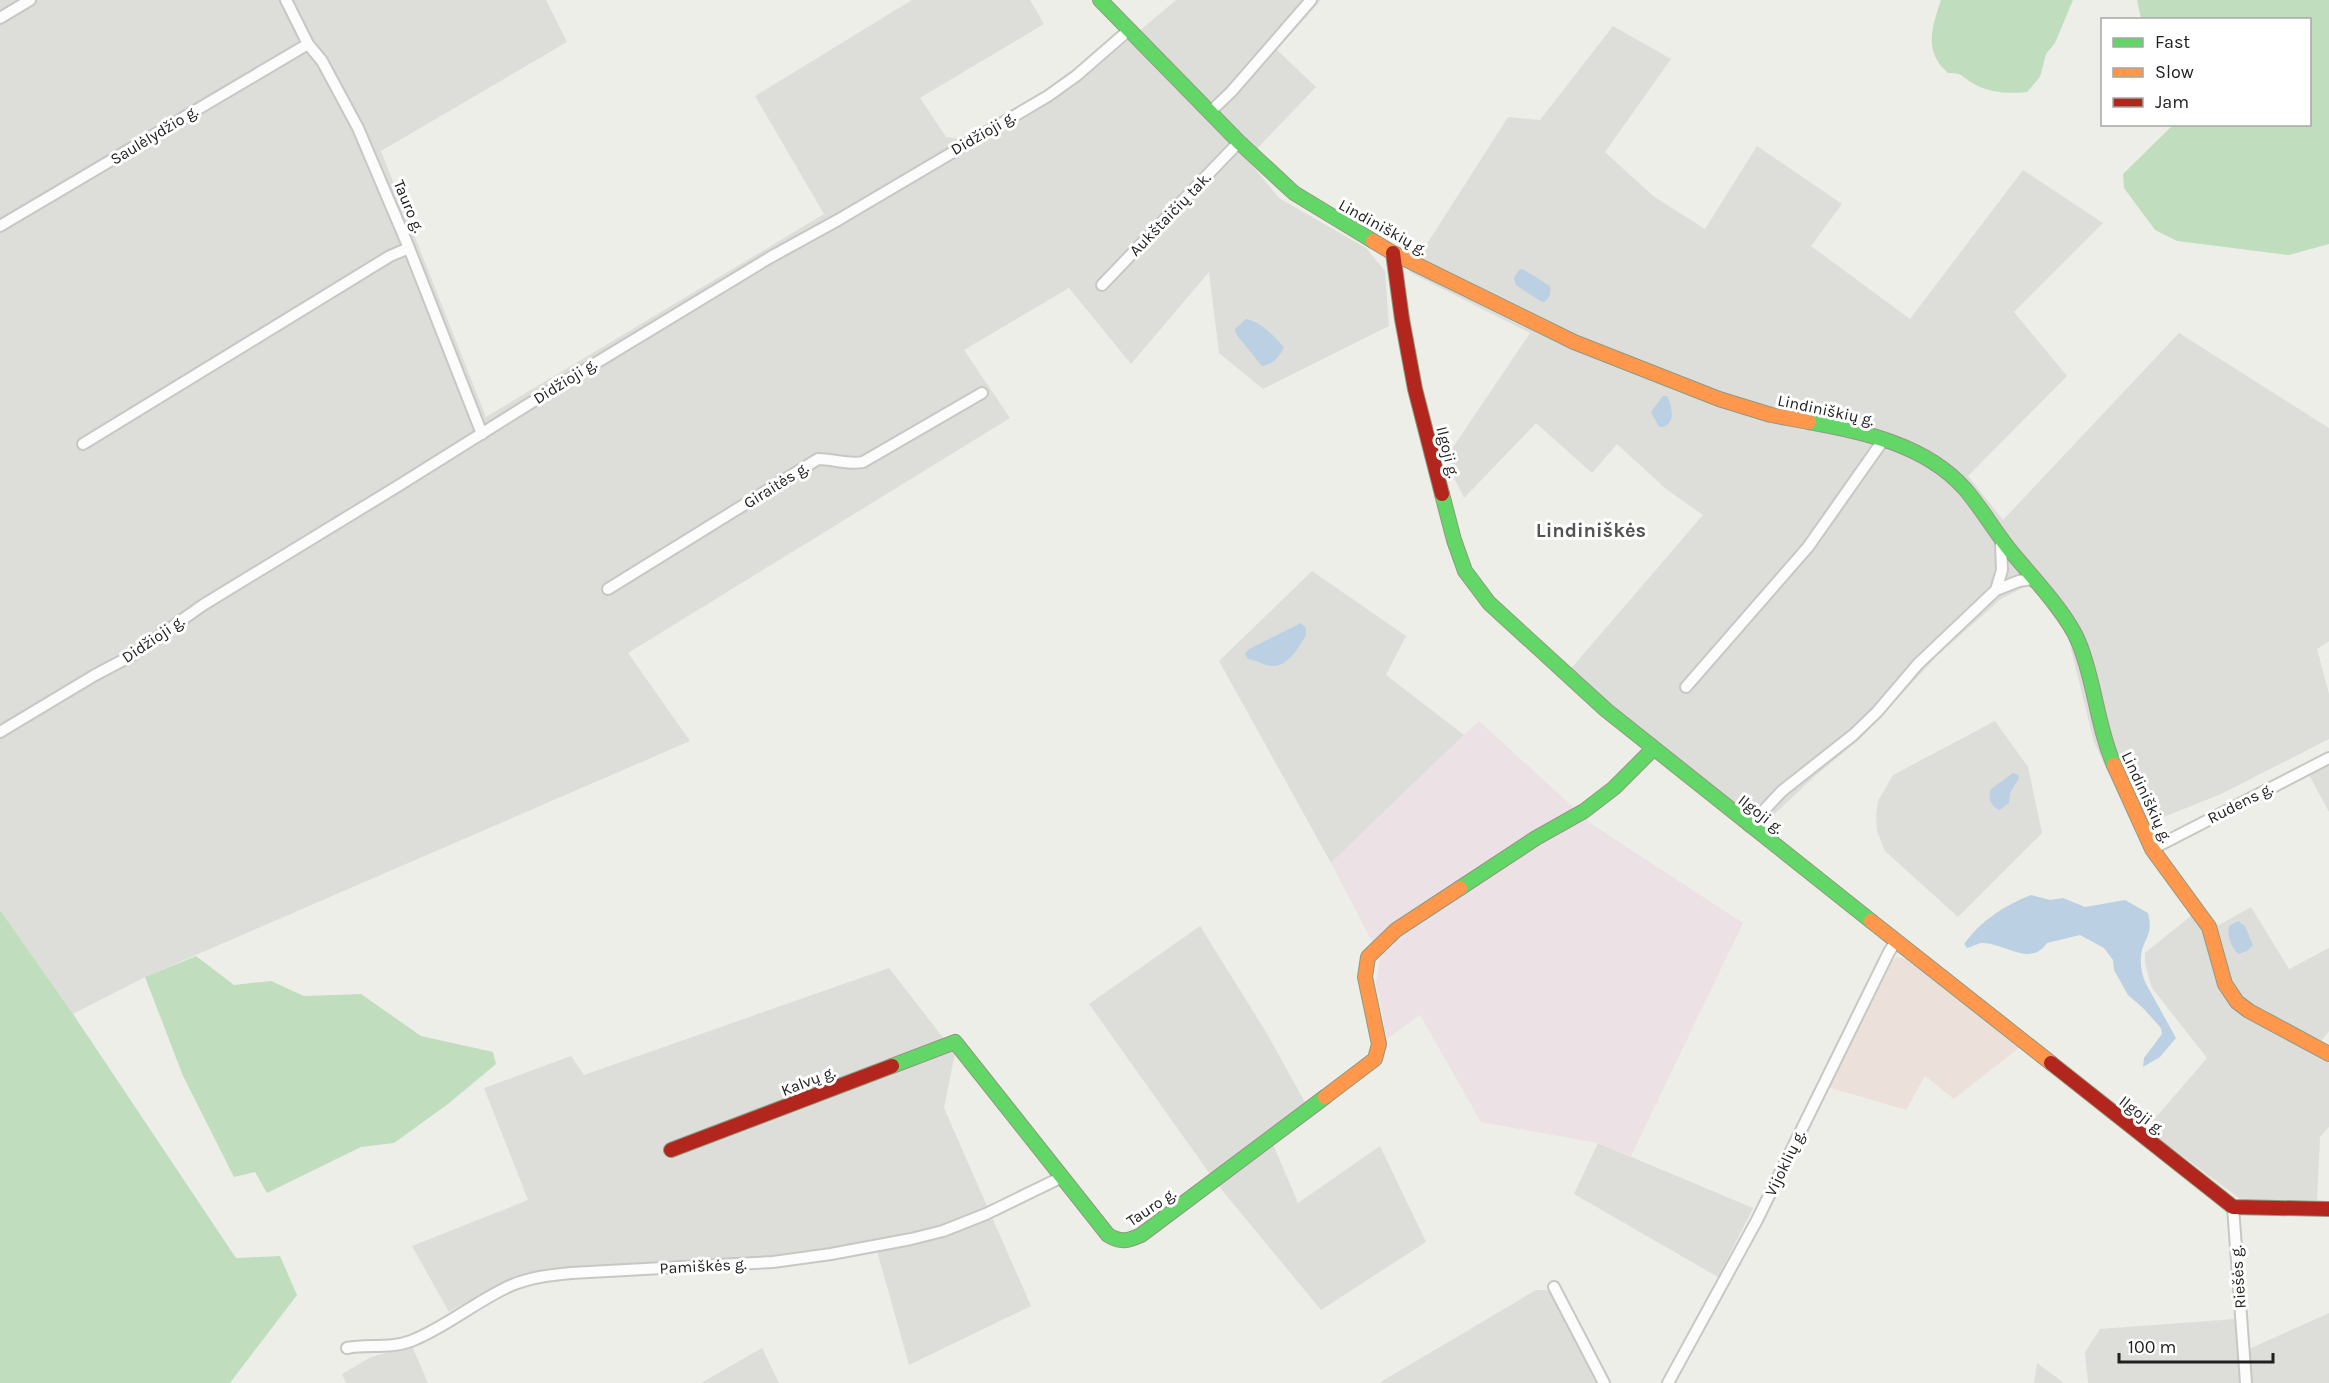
<svg xmlns="http://www.w3.org/2000/svg" width="2329" height="1383" font-family="Karla,sans-serif">
<style>
.residential{fill:#ddddda}
.commercial{fill:#ece1da}
.industrial{fill:#ece1e5}
.forest{fill:#c0debd}
.water{fill:#bbd0e2}
.lines{fill:none;stroke-linecap:round;stroke-linejoin:round}
.street-casing{stroke:#c7c7c4;stroke-width:14}
.fast-casing{stroke:#90997f;stroke-width:16}
.slow-casing{stroke:#90997f;stroke-width:16}
.jam-casing{stroke:#90997f;stroke-width:16}
.street{stroke:#fcfcfc;stroke-width:10}
.fast{stroke:#63d668;stroke-width:14}
.slow{stroke:#ff974d;stroke-width:14}
.jam{stroke:#b3261e;stroke-width:14}
.labels{text-anchor:middle;dominant-baseline:central;stroke-width:6;stroke-linejoin:round;paint-order:stroke}
.street-label{font-size:16px;fill:#202020;stroke:#fff}
.quarter-label{font-size:20px;font-weight:bold;fill:#535353;stroke:#fff}
</style>
<rect width="100%" height="100%" fill="#eeeee8"/>
<path class="residential" d="M0,0H546L567,42L381,151L486,417L824,214L755,96L912,0H1030L1044,24L920,98L946,137L978,142L1072,88L1176,0H1321L1277,50L1316,87L1247,159L1279,198L1366,248L1385,271L1389,326L1263,389L1219,353L1209,272L1131,364L1069,288L964,350L1010,418L628,653L690,741L145,977L73,1014L0,910Z
M1613,26L1671,59L1605,152L1653,196L1705,229L1757,146L1842,204L1811,246L1910,319L2023,170L2103,223L2014,312L2067,376L1968,476L2003,520L2179,333L2329,428V641L2317,649L2329,694V739L2221,794L2134,829L2094,742L2068,637L2035,590L2026,586L2001,599L1938,655L1860,739L1814,777L1751,836L1562,679L1703,515L1666,489L1617,444L1592,473L1536,423L1464,498L1445,459L1530,333L1409,272L1508,117L1540,120Z
M1312,571L1406,636L1386,675L1464,735L1331,863L1219,661Z
M1995,721L2028,767L2042,833L1958,917L1885,851L1877,831L1876,815L1878,801L1893,775Z
M2329,762V812L2308,773Z
M2251,907L2289,969L2329,948V1031L2314,1050L2329,1063V1127L2320,1137L2317,1200L2243,1201L2146,1129L2207,1058L2152,988L2145,964V953L2192,915L2219,925Z
M1200,926L1266,1032L1311,1113L1272,1142L1298,1203L1380,1146L1426,1242L1321,1310L1217,1184L1089,1004Z
M889,968L955,1053L944,1108L1031,1306L909,1365L877,1251L723,1272L558,1278L499,1283L449,1312L412,1246L528,1200L484,1088L571,1056L584,1075Z
M1598,1143L1753,1208L1718,1277L1574,1194Z
M1536,1290H1546L1555,1295L1597,1383H1379Z
M2329,1313V1383H2252L2249,1349Z
M2235,1319L2240,1383H2088L2085,1352L2100,1329Z
M412,1346L428,1383H346L342,1374L371,1357Z
M762,1348L779,1383H701Z
M2037,1363L2064,1383H2034Z"/>
<path class="commercial" d="M1897,957L1907,959L2020,1047L1954,1099L1925,1076L1906,1110L1827,1087L1888,962Z"/>
<path class="industrial" d="M1479,721L1593,825L1743,923L1631,1156L1598,1143L1481,1122L1420,1015L1387,1039L1376,983L1380,957L1331,863Z"/>
<path class="forest" d="M1941,0H2073L2055,43L2046,54L2040,77L2027,92C2010,94 1990,93 1974,84C1963,78 1963,72 1948,73C1923,51 1932,28 1941,0Z
M2137,0H2329V244L2289,255L2177,241L2155,230L2124,188L2123,174L2173,125L2310,124V20L2141,19Z
M0,910L73,1014L236,1258L280,1256L297,1295L230,1383H0Z
M196,956L234,985L271,981L304,996L361,994L421,1036L493,1052L496,1064L448,1104L394,1143L361,1147L267,1193L255,1172L234,1177L183,1076L145,977Z"/>
<path class="water" d="M1523,269L1550,286C1551,293 1550,298 1544,302L1540,301L1516,285L1514,278L1519,270Z
M1246,319C1262,322 1273,336 1284,347C1279,357 1274,364 1262,366L1236,334L1235,329Z
M1663,396H1667C1673,407 1676,428 1659,427L1651,412Z
M1301,623L1306,628V635C1299,647 1287,668 1271,666C1263,665 1257,660 1248,659L1245,654L1249,649Z
M2013,773L2018,775L2019,778L2010,793L2009,803L1999,810C1990,805 1989,800 1990,790Z
M2031,895L2050,900L2063,898L2085,907L2125,900L2148,913C2154,937 2143,937 2141,957C2140,965 2142,974 2145,982L2176,1038L2160,1057L2143,1067L2144,1058L2162,1034L2161,1028L2143,1008L2128,995L2114,970L2113,960L2104,948L2080,935L2047,943C2030,968 2004,942 1981,943C1977,944 1971,947 1967,948L1964,944C1980,921 2005,905 2031,895Z
M2238,921L2245,926L2253,945L2247,951L2238,954C2231,946 2227,937 2229,926Z"/>
<g class="lines">
<defs>
<path id="street" d="M286,0L308,44L322,61L358,128L409,248L482,434
M0,18L30,0
M1209,113L1231,92L1311,0
M0,226L308,44
M1102,285L1239,142
M83,444L390,256L409,248
M608,589L818,459C834,459 848,465 863,462L982,393
M1996,590L2002,570L2001,543
M1686,687L1808,547L1884,439
M0,732L95,675L131,656L203,605L398,486L548,392L769,258L838,220L1048,96L1076,76L1129,30
M1749,826L1782,791L1853,735L1877,712L1918,664L1996,590L2019,581L2032,579
M2152,849L2329,758
M2233,1207L2246,1383
M1554,1287L1604,1383
M347,1348C368,1344 390,1349 411,1341C447,1327 477,1300 512,1285C531,1277 551,1275 571,1273L773,1262L831,1254L911,1239L943,1231L986,1214L1062,1177
M1668,1383L1757,1220L1889,952L1896,941"/>
<path id="fast" d="M1100,0L1239,142L1294,193L1373,241
M1809,422C1865,432 1926,445 1965,489C1983,510 1996,534 2014,555C2034,579 2068,615 2079,643C2095,682 2097,726 2114,765
M1442,494L1454,540L1465,571L1489,603L1606,710L1871,921
M1460,888L1536,838L1584,811L1614,788L1653,749
M892,1066L955,1042L1108,1235C1121,1243 1128,1241 1141,1235L1325,1097"/>
<path id="slow" d="M1373,241L1393,253L1574,342L1719,399L1771,415L1809,422
M2114,765L2152,849L2209,927L2225,984L2237,1002L2249,1011L2329,1054
M1871,921L2051,1063
M1325,1097L1375,1059L1379,1044L1365,977L1368,957L1396,930L1460,888"/>
<path id="jam" d="M1393,253L1402,319L1415,389L1442,494
M2051,1063L2233,1207L2329,1209
M671,1150L892,1066"/>
</defs>
<use href="#street" class="street-casing"/>
<use href="#fast" class="fast-casing"/>
<use href="#slow" class="slow-casing"/>
<use href="#jam" class="jam-casing"/>
<use href="#street" class="street"/>
<use href="#fast" class="fast"/>
<use href="#slow" class="slow"/>
<use href="#jam" class="jam"/>
</g>
<g class="labels">
<g class="street-label">
<text transform="translate(983 133) rotate(-30)">Didžioji g.</text>
<text transform="translate(154 135) rotate(-31)">Saulėlydžio g.</text>
<text transform="translate(409 206) rotate(67)">Tauro g.</text>
<text transform="translate(1170 214) rotate(-46)">Aukštaičių tak.</text>
<text transform="translate(1383 227) rotate(29)">Lindiniškių g.</text>
<text transform="translate(565 381) rotate(-32)">Didžioji g.</text>
<text transform="translate(1826 410) rotate(12)">Lindiniškių g.</text>
<text transform="translate(1448 452) rotate(76)">Ilgoji g.</text>
<text transform="translate(776 485) rotate(-32)">Giraitės g.</text>
<text transform="translate(153 639) rotate(-34)">Didžioji g.</text>
<text transform="translate(2147 797) rotate(65)">Lindiniškių g.</text>
<text transform="translate(2240 803) rotate(-27)">Rudens g.</text>
<text transform="translate(1761 814) rotate(38)">Ilgoji g.</text>
<text transform="translate(808 1081) rotate(-21)">Kalvų g.</text>
<text transform="translate(2142 1115) rotate(38)">Ilgoji g.</text>
<text transform="translate(1785 1163) rotate(-64)">Vijoklių g.</text>
<text transform="translate(1151 1207) rotate(-34)">Tauro g.</text>
<text transform="translate(703 1266) rotate(-3)">Pamiškės g.</text>
<text transform="translate(2238 1277) rotate(-94)">Riešės g.</text>
</g>
<g class="quarter-label">
<text x="1591" y="530">Lindiniškės</text>
</g>
</g>
<rect x="2101" y="18" width="210" height="108" fill="#ffffff" stroke="#a6a6a6" stroke-width="1.5"/>
<rect x="2113" y="38" width="30" height="9" fill="#63d668" stroke="#a6a6a6" stroke-width="1.5"/>
<text x="2155" y="48" font-size="18" fill="#202020">Fast</text>
<rect x="2113" y="68" width="30" height="9" fill="#ff974d" stroke="#a6a6a6" stroke-width="1.5"/>
<text x="2155" y="78" font-size="18" fill="#202020">Slow</text>
<rect x="2113" y="98" width="30" height="9" fill="#b3261e" stroke="#a6a6a6" stroke-width="1.5"/>
<text x="2155" y="108" font-size="18" fill="#202020">Jam</text>
<path d="M2119 1353v9h154v-9" fill="none" stroke="#202020" stroke-width="3"/>
<text x="2128" y="1353" font-size="18" fill="#202020" stroke="#ffffff" stroke-width="4.5" paint-order="stroke">100 m</text>
</svg>
